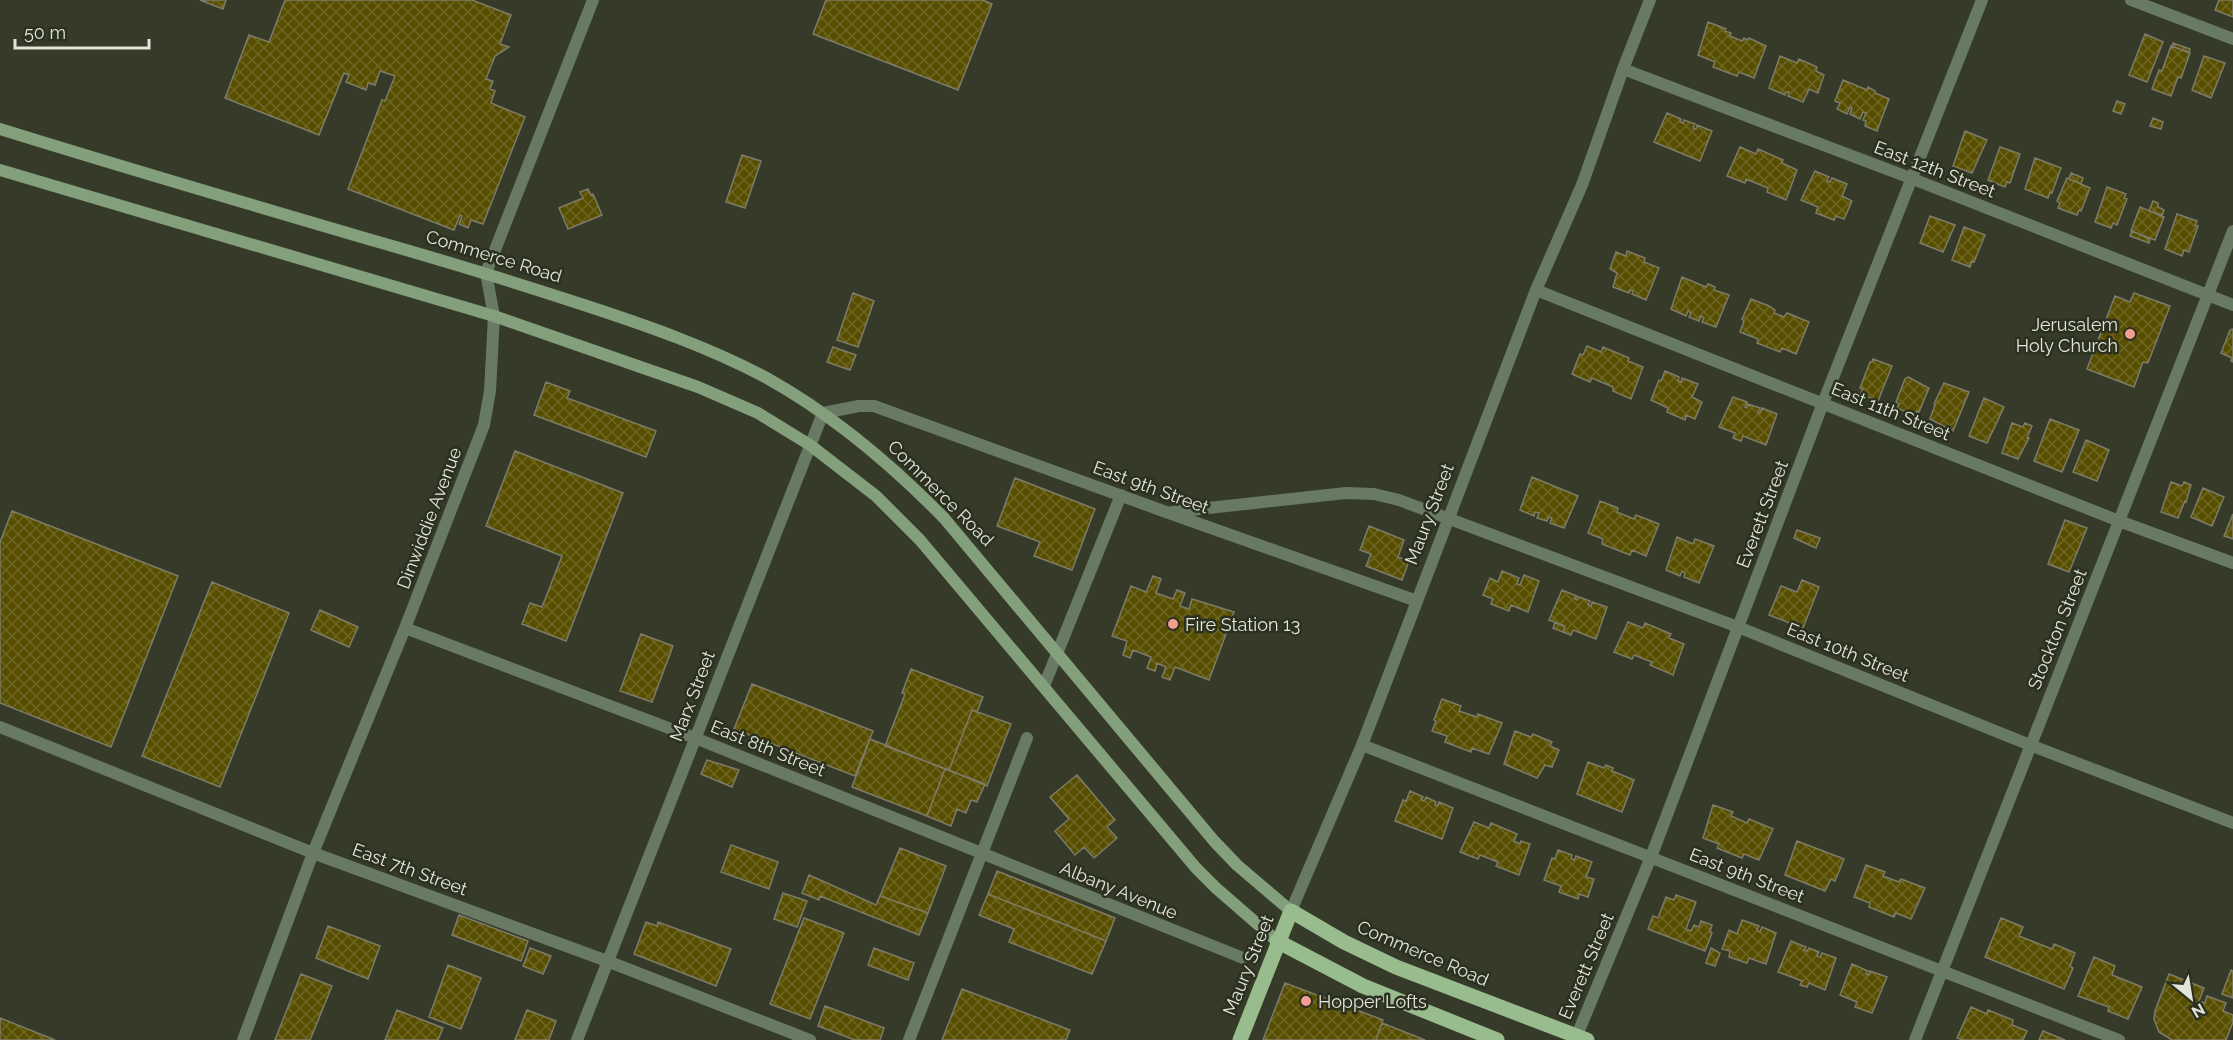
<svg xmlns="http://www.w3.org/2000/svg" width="2233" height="1040" font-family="Raleway,sans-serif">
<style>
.building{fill:url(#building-cross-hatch);stroke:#7e7c68;stroke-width:1.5}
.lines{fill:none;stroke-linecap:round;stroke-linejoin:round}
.minor{stroke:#697a64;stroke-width:12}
.tertiary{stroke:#697a64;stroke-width:12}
.secondary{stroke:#849f7b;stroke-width:12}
.primary{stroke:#98bc8d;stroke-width:15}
.poi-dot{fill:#f59d8e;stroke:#2b301f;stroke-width:2}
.labels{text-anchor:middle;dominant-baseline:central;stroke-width:5;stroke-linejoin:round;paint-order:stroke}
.street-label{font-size:18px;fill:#e1e5da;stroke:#2b301f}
.poi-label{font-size:18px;fill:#e1e5da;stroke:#2b301f;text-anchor:start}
</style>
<defs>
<pattern id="building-cross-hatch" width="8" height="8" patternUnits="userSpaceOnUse" patternTransform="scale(1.5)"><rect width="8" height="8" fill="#574e00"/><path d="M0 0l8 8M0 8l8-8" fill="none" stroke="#6f6725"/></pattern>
</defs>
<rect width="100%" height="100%" fill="#353a29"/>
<path class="building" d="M200,0H226L223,9Z
M285,0H472L511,15L500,44L509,47L495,56L486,79L493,81L490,89L495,91L491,103L525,117L483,224L471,220L468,228L459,224L462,216L460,215L454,230L348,189L382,100L385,101L395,76L380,71L375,85L368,83L366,90L346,82L349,75L344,73L319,135L225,98L249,35L269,42Z
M826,0H983L992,4L958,90L813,34Z
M2219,0H2233V17L2215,10Z
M1708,22L1726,29L1725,31L1731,33L1730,36L1742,41L1744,38L1748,40L1749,38L1766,46L1754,78L1739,72L1737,76L1713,67L1715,62L1698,55Z
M2145,34L2163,42L2147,82L2129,75Z
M2173,43L2190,49L2189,53L2172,46Z
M2171,46L2190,53L2181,78L2178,77L2171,96L2152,89L2159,70L2162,71Z
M1780,56L1797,63L1799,59L1817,67L1816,71L1824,75L1818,93L1809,89L1803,102L1788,96L1789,92H1786L1785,95L1769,88Z
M2204,56L2225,63L2211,98L2192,90Z
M1843,80L1867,90L1868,87L1875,91V93L1889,99L1877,131L1865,126L1866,121L1863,120L1866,113L1863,112L1860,119L1850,114L1852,108L1850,107L1847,114L1837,109L1840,103L1835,101Z
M2117,101L2125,104L2121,114L2113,111Z
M1667,113L1681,119L1680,122L1683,123L1684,120L1695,124L1693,128L1696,129L1697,125L1712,131L1700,161L1654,142Z
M2153,118L2163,122L2161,129L2150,126Z
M1965,131L1987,140L1972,173L1953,166Z
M1740,147L1756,154L1758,149L1783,160L1782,163L1797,170L1786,200L1767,192L1768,188L1746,179L1745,183L1727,176Z
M2000,147L2020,154L2010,183L2007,182L2005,187L1988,180Z
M742,155L761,161L745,208L726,202Z
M2035,158L2061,168L2052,193L2050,192L2048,198L2025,189Z
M1815,171L1829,177L1827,181L1830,182L1832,178L1847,184L1842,196L1852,201L1844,219L1836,216L1834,220L1816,213L1818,207L1801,200Z
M2071,173L2083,178L2081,184L2069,179Z
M2067,178L2090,188L2081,211L2079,210L2077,215L2058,208L2060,203L2057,201Z
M2107,187L2126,194L2124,198L2127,199L2117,225L2113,223L2111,228L2095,222Z
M588,189L591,195L593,194L602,215L568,229L559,208L583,198L580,192Z
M2153,201L2158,203V207L2164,210L2162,215L2149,211Z
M2140,207L2164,217L2155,240L2131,231Z
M2177,214L2197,221L2195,225L2198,226L2189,252L2184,250L2182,256L2165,249Z
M1930,216L1955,225L1943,252L1920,243Z
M1964,227L1985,235L1974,262L1972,261L1970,267L1952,260Z
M2132,231L2150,239L2149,243L2130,236Z
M1627,251L1645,258L1644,262L1659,268L1646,300L1632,294L1633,291L1630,290L1629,293L1613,287L1617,273L1610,269L1616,252L1626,256Z
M1682,277L1706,287L1708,284L1715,287L1714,290L1729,295L1716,327L1702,322L1704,318L1701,316L1699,321L1689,317L1691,313L1688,311L1686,316L1671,309Z
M853,293L874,301L858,347L837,340Z
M2134,293L2170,306L2148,363L2143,362L2134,387L2087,369L2115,296L2130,302Z
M1751,299L1769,306L1775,310L1774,313L1784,317L1787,313L1809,322L1796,354L1782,348L1780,352L1757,343L1758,339L1740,332L1744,321L1742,319Z
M2233,329V362L2231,361L2232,358L2221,353L2230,330Z
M1587,346L1601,352L1603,347L1629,358L1628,361L1643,367L1631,399L1613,391V387L1592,378L1590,382L1572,374L1580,354L1583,355Z
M833,347L856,355L850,370L827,362Z
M1873,359L1892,366L1878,401L1860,394L1863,389L1860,388L1870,362H1872Z
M1665,371L1679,377L1678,381L1681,382L1682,378L1698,384L1692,397L1702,402L1695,419L1686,415L1685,420L1667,412L1668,408L1651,400L1659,380L1661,381Z
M1908,377L1929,388L1919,412L1917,411L1916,416L1897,408L1899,404L1896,402L1905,379Z
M546,382L570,391L567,398L656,431L646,457L534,415Z
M1944,383L1969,392L1953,431L1930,419L1935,405L1934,404Z
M1733,397L1747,402L1745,407L1747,408L1748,404L1760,408L1758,412L1760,413L1762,408L1777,414L1766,445L1743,436L1741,441L1733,438L1735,433L1719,427Z
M1984,398L2004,407L1987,443L1969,436Z
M2050,419L2079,430L2062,472L2034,461Z
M2012,423L2023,427L2025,423L2032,426L2027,438H2029L2018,459L2002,453Z
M2086,440L2109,450L2097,481L2073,472Z
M515,451L623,493L566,641L522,624L530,603L542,607L562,556L486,526Z
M1532,477L1578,496L1564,528L1550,523L1552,518L1549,517L1547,521L1537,518L1539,513L1535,512L1534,516L1520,510Z
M1015,478L1095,509L1072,570L1034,556L1040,542L997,526Z
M2171,482L2182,486L2184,482L2191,485L2186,502L2185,501L2178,518L2161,512Z
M2203,488L2224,497L2212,526L2191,517Z
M1600,501L1618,508L1617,512L1634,519L1636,515L1659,524L1646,556L1632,550L1630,555L1602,544L1603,539L1588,533Z
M12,511L178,576L111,747L0,703V542Z
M2233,514V539L2224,536Z
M2065,520L2087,528L2069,572L2048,564Z
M1369,526L1404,540L1398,557L1409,561L1402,580L1366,566L1371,554L1360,550Z
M1797,530L1820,538L1816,548L1794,538Z
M1677,537L1693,544L1695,539L1714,546L1699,583L1684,577L1685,573L1682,571L1680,576L1666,570Z
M1502,571L1519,578L1517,584L1520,585L1524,575L1539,581L1528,612L1511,605L1509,611L1491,604L1493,599L1483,595L1490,578L1498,582Z
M1153,576L1161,579L1156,593L1173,599L1177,590L1185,593L1180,606L1189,609L1192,599L1234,612L1209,680L1175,667L1170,680L1162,677L1166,667L1157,663L1155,671L1147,668L1151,657L1133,650L1130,658L1123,655L1127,641L1112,636L1131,586L1146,592Z
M1802,580L1819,587L1803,628L1769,615L1781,586L1797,592Z
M212,582L289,613L220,787L142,756Z
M1562,590L1577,596L1575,599L1577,600L1579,597L1590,601L1588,605L1591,606L1592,602L1607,607L1596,639L1573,630L1571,635L1563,632L1565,626L1549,620Z
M320,610L358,627L349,647L311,630Z
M1628,622L1643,628L1645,623L1671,634L1669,638L1684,644L1673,675L1650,665L1652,662L1634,655L1632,659L1614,652Z
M1555,623L1565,626L1563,632L1553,628Z
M641,634L673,646L652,702L620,691Z
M911,669L983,697L977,712L972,710L949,770L885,746L905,694L902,693Z
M752,684L873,731L855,776L734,729Z
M1442,699L1461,706L1459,711L1477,717L1478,714L1502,723L1489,754L1472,748L1471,752L1445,742L1447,736L1432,731L1436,721L1434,720Z
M972,710L1011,724L987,786L949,770Z
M1515,731L1531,737L1533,734L1552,742L1550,746L1559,750L1552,767L1545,765L1537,778L1504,764Z
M870,739L945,769L927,816L852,787Z
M707,760L739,770L732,787L701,774Z
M1588,762L1604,768L1606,765L1613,768L1612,771L1634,780L1622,812L1577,794Z
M945,769L985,784L977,802L971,800L966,813L957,809L951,826L927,816Z
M1077,775L1115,820L1107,827L1117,838L1094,858L1084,847L1075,855L1055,831L1069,819L1050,797Z
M1410,791L1423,797L1422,800L1424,801L1426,797L1436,802L1435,805L1437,806L1439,802L1453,808L1442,839L1395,821L1403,800L1406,801Z
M1713,805L1733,812L1731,816L1747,823L1749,819L1773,829L1759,860L1744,854L1742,858L1717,848L1719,844L1703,838Z
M1474,822L1489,828L1491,823L1517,834L1514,841L1520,844L1521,841L1530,844L1519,875L1496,866L1498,862L1480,855L1478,859L1460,852Z
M1797,841L1844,859L1835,881L1831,879L1825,891L1785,875Z
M731,845L778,862L769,889L721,872Z
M900,848L946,866L928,913L880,896Z
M1558,850L1572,855L1571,859L1574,860L1576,856L1592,862L1586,877L1594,879L1588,897L1579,894L1578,899L1559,892L1561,886L1544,880L1552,858L1555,859Z
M1866,865L1885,872L1883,876L1899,882L1901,879L1925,888L1911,919L1896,913L1894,917L1869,907L1870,903L1854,897Z
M997,871L1115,918L1106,941L988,894Z
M809,875L876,905L880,896L928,913L919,935L820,896L819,900L802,893Z
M783,893L807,901L797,927L774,919Z
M988,894L1106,941L1092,974L1009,942L1014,929L979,915Z
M1676,895L1696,902L1686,929L1691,931L1694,925L1699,927L1701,921L1712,925L1710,932L1712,933L1705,951L1648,929L1653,916L1658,918L1666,897L1674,900Z
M459,915L528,941L521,961L452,935Z
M804,918L844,933L810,1019L770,1004Z
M2001,918L2023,927L2019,936L2052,949L2054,944L2075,953L2070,966L2073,968L2064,989L1985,957Z
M1742,920L1759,926L1757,930L1760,932L1762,927L1776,933L1766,964L1749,958L1747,963L1729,957L1730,951L1722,949L1729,930L1737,934Z
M646,922L657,926L658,922L731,949L716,986L634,954Z
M328,926L380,946L368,979L316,958Z
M1791,941L1806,947L1804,950L1807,951L1809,948L1819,952L1817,956L1820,957L1822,953L1836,958L1825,990L1809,983L1807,987L1800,985L1802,981L1778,972Z
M530,948L551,956L543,974L523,966Z
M874,948L914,963L908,980L868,965Z
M1711,948L1720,953L1715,966L1706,963Z
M2094,957L2115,966L2112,975L2142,987L2128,1019L2108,1011L2109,1007L2078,996Z
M1852,964L1868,971L1866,974L1869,975L1870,971L1887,977L1872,1013L1855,1007L1857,1002L1840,995Z
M448,965L481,978L461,1029L429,1017Z
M2231,970L2233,971V998L2222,994Z
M301,974L332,986L310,1040H275Z
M2169,974L2204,988L2199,1001L2205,1003L2207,996L2226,1003L2223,1011L2233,1015V1022L2226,1040H2172L2159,1032L2154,1019L2155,1011Z
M1285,983L1383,1020L1376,1040H1263Z
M962,989L1070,1030L1066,1040H942Z
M825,1006L884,1028L880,1040H855L818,1026Z
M1971,1007L1987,1014L1988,1010L2013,1020L2012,1025L2027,1031L2023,1040H1963L1957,1038Z
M397,1010L443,1028L438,1040H385Z
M527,1010L556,1021L549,1040H515Z
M0,1018L55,1040H0Z
M1382,1023L1425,1040H1376Z
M2043,1031L2065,1040H2039Z"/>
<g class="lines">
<path class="minor" d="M2131,0L2233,39
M1623,69L1913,179L2233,305
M1536,290L2119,521L2233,563
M1172,512L1346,493L1374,494L1399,500L1738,627L2030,745L2233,823
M405,628L695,738L1243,958
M1044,686L1121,495
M0,727L313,853L607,961L810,1040
M1362,745L2119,1040
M243,1040L313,853L405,628L484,425L490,391L494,316L486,273L593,0
M577,1040L823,413L859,406H874L1166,512L1417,601
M909,1040L1027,738
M1575,1040L1651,857L1823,403L1982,0
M1915,1040L2233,231"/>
<path class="tertiary" d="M1291,911L1362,745L1536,290L1582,185L1623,69L1650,0"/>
<path class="secondary" d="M0,129C122,167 245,203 368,239C442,260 514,282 587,306C648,326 708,347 765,377C832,414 891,464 944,518L1214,841L1237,865L1291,911
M0,170L494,316L698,387L758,413L810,445L876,496L920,540L1196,868L1216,888L1277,941"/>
<path class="primary" d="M1277,941L1363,986L1497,1040
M1240,1040L1291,911L1344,942L1396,967L1587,1040"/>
</g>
<g class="poi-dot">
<circle cx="2130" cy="334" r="6"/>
<circle cx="1173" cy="624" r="6"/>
<circle cx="1306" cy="1001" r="6"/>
</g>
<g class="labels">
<g class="street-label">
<text transform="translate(1935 169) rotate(21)">East 12th Street</text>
<text transform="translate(494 256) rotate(17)">Commerce Road</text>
<text transform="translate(1891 411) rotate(22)">East 11th Street</text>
<text transform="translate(1151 487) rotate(20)">East 9th Street</text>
<text transform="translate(941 493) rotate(45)">Commerce Road</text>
<text transform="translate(1429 514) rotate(-69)">Maury Street</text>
<text transform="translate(1762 514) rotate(-69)">Everett Street</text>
<text transform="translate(429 518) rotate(-69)">Dinwiddie Avenue</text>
<text transform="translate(2057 629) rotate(-68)">Stockton Street</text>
<text transform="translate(1848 652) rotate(22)">East 10th Street</text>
<text transform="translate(692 696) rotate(-69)">Marx Street</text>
<text transform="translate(768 748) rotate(22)">East 8th Street</text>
<text transform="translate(410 869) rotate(20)">East 7th Street</text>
<text transform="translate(1747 875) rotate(21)">East 9th Street</text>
<text transform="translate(1119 890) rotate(22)">Albany Avenue</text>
<text transform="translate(1423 953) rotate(23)">Commerce Road</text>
<text transform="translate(1248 965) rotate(-68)">Maury Street</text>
<text transform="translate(1586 966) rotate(-67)">Everett Street</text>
</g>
<g class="poi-label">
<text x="2118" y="324" text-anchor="end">Jerusalem<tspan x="2118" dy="21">Holy Church</tspan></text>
<text x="1185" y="624">Fire Station 13</text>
<text x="1318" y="1001">Hopper Lofts</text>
</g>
</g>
<g transform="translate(2191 998) rotate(150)" stroke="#2b301f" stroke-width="4.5" paint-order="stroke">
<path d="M0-4.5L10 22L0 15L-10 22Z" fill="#e1e5da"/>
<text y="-9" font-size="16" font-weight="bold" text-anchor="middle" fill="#e1e5da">N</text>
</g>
<path d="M15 39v9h134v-9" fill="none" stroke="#e1e5da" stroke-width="3"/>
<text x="24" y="39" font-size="18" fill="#e1e5da" stroke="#2b301f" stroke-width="4.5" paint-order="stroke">50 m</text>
</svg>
